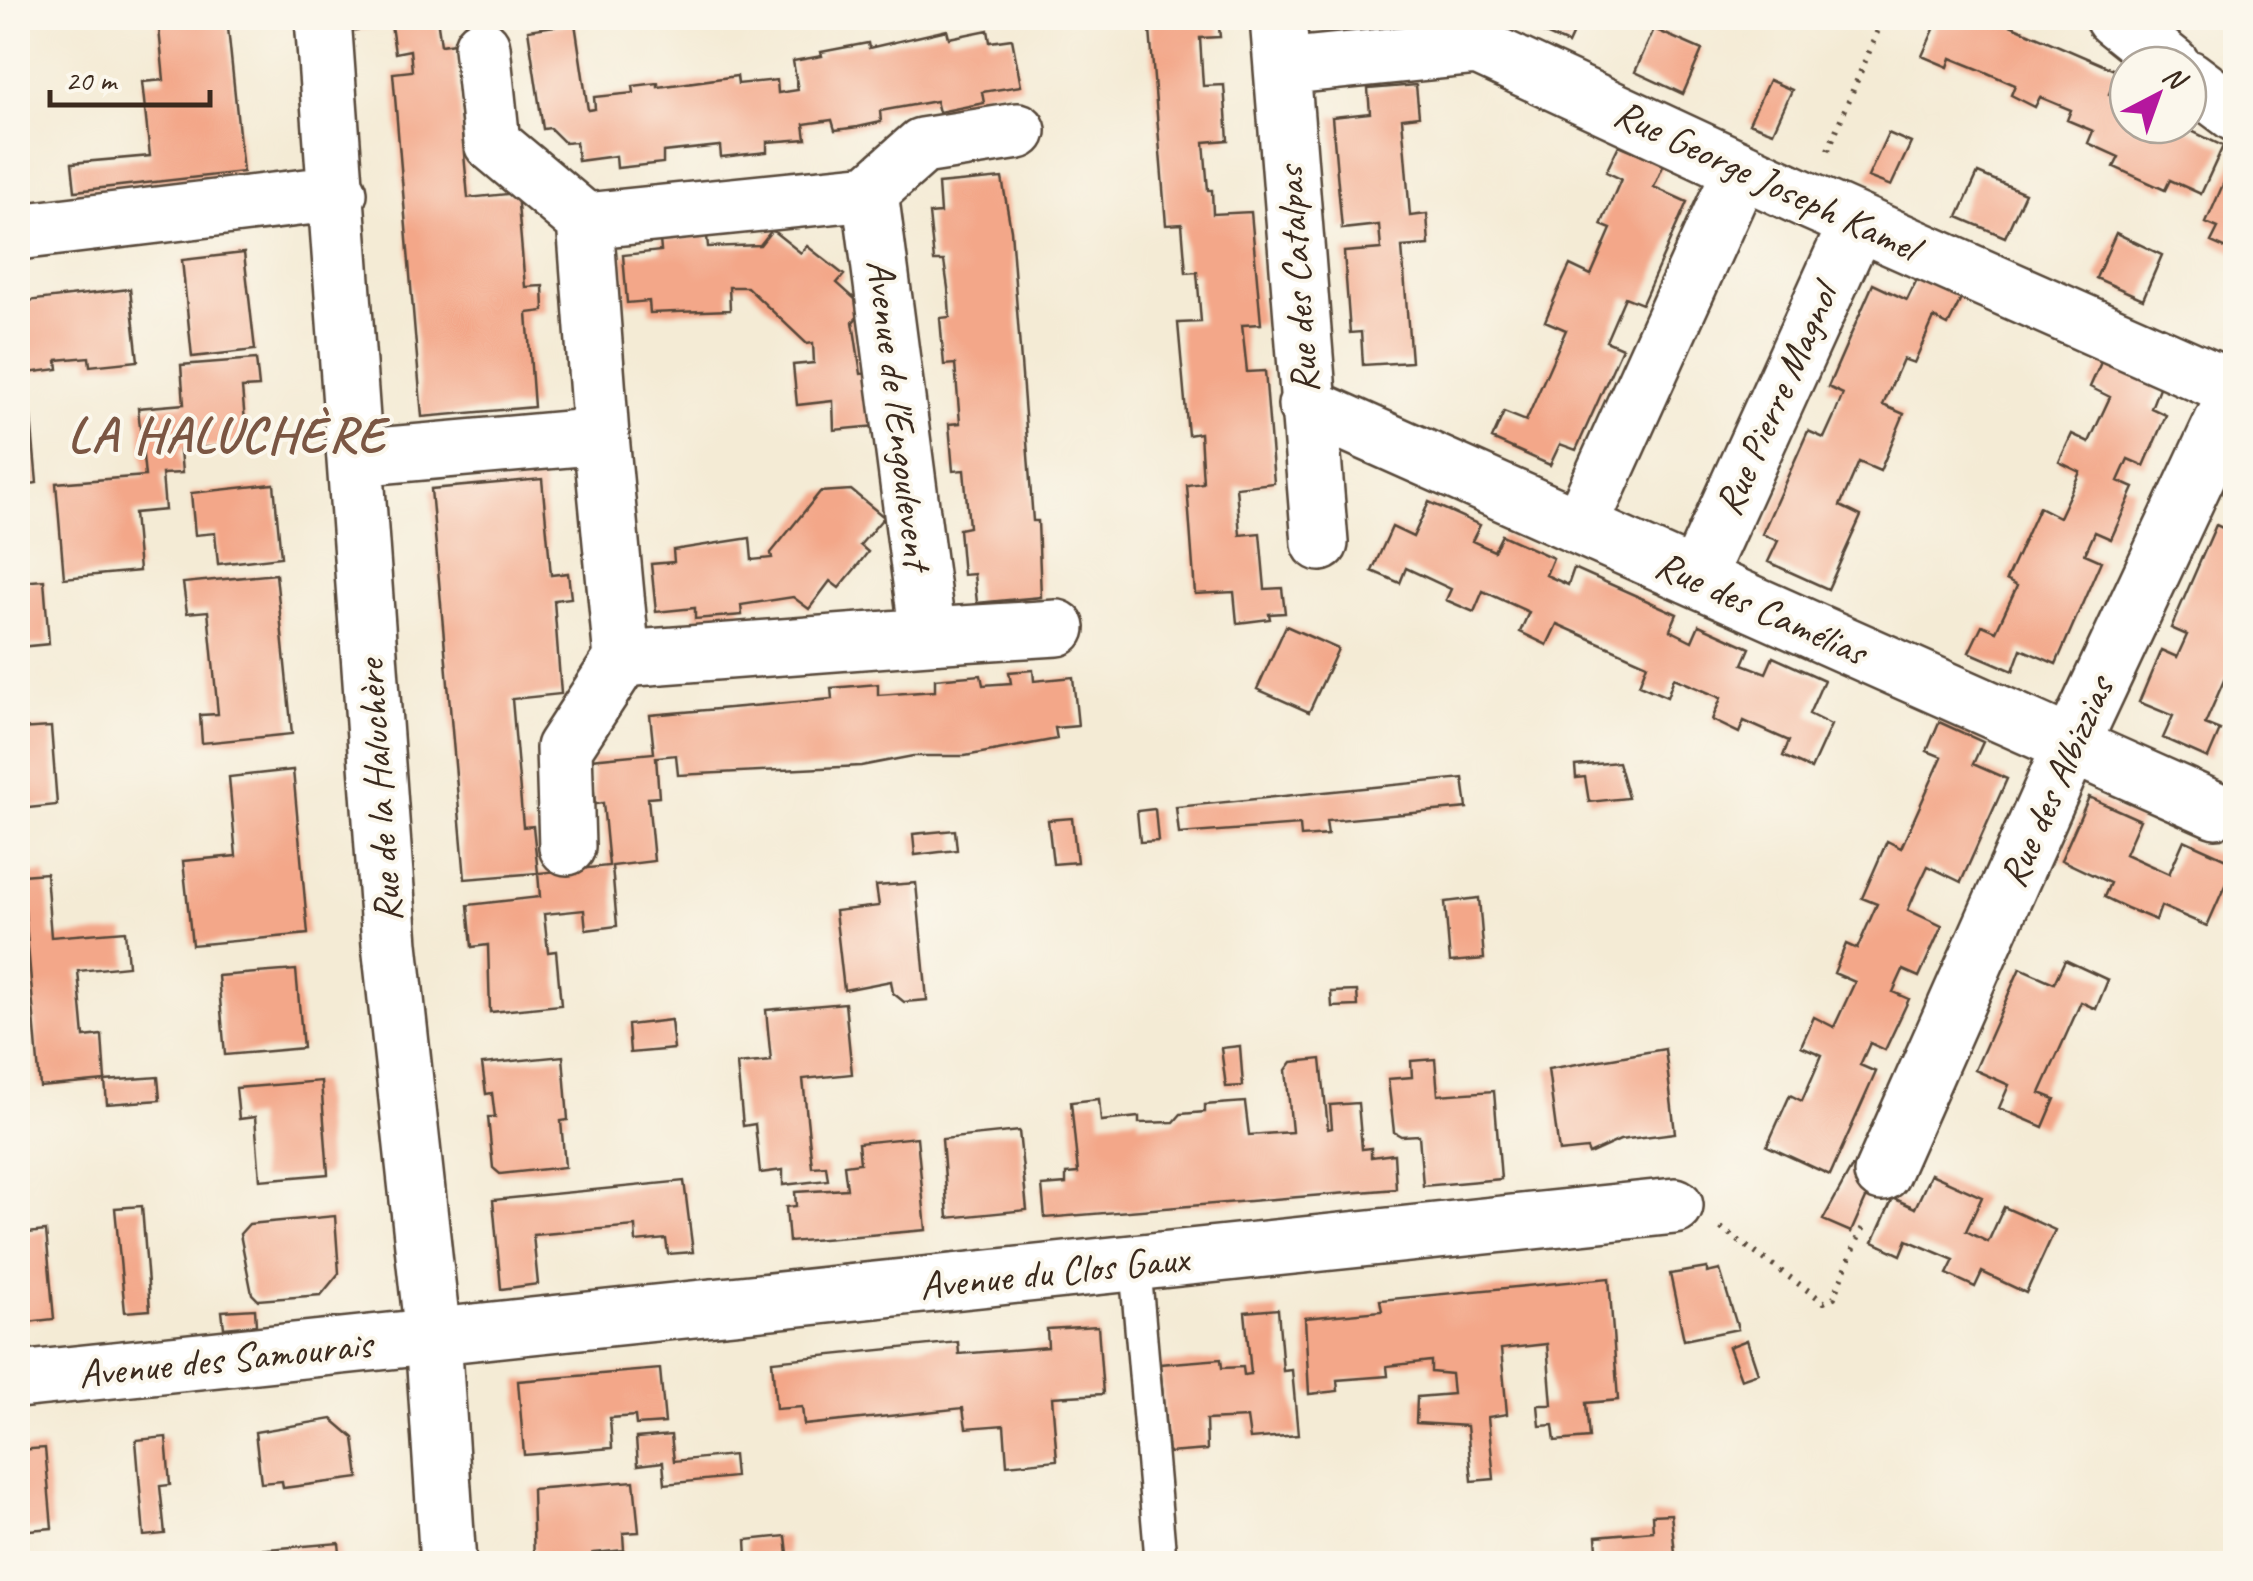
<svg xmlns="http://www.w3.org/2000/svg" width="2253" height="1581" font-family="Caveat,sans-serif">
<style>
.building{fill:#f3a789}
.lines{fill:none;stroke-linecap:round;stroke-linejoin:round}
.service-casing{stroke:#574739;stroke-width:35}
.minor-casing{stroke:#574739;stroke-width:60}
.path{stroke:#574739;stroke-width:6;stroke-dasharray:2.5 8;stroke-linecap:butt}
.service{stroke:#fff;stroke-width:30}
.minor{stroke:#fff;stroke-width:55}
.labels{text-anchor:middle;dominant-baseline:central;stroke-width:8;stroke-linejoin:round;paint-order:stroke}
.street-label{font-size:40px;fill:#3b2a1e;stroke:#fbf7ec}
.district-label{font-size:50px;font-weight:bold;letter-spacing:2.5px;fill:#7b5643;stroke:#fbf7ec}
</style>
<rect width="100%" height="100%" fill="#fbf7ec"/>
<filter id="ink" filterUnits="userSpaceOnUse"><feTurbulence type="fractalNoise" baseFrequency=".01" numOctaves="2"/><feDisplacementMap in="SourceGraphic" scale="20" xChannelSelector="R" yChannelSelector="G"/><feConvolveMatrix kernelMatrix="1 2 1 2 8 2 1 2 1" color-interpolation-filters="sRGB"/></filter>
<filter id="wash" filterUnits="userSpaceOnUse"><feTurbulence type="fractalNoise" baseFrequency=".0048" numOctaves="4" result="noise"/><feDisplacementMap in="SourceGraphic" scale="40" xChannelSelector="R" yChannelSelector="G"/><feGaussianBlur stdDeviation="2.25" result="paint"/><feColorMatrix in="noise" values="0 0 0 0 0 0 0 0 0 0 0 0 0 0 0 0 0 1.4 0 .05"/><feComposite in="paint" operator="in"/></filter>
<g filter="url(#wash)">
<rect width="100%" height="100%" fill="#f4ebd5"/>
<g id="blocks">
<path class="building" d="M158,18H227L243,172L75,191L72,163L150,156L142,82L164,80Z
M348,18H437L441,45L454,43L468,198L517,193L525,287L543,286L544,311L527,313L534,407L422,417L393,73L412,71L410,50L395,53L391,25L349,31Z
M1149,18H1218L1220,37L1200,38L1203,86L1224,85L1228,140L1204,142L1208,190H1212L1213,214L1251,212L1261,324L1242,325L1247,372L1265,371L1274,483L1236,487L1240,535L1260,533L1265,589L1282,588L1285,613L1269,614L1270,619L1237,623L1234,592L1195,594L1187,485L1203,483L1200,433L1188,435L1178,323L1201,322L1197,272L1186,273L1182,224L1166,225Z
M1523,18H1580L1568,44L1521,23Z
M1939,18H1994L2119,72L2109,94L2128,103V125H2179L2223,146L2201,194L2170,180L2165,190L2114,167L2119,157L2088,143L2093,131L2067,120L2071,110L2040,97L2035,107L2011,95L2015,85L1983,71L1951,58L1948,67L1922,56Z
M575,23L588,110L595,109L594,97L634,93L633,86L658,83V87L737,76L738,84L777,80L778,93L798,90L793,61L822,56L821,52L868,43L869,48L947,30L949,38L988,30L990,42L1012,39L1021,86L982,92L984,103L939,112L936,101L880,111L881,122L858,127L835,130L832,120L804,124L806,139L767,142V152L721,157L720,146L663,152V163L617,168L616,156L578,161L576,142L565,143L550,128L543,129L528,30Z
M1654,29L1702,50L1683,94L1635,72Z
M1769,80L1792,90L1773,132L1749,123Z
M1416,85L1419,116L1402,118L1406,166L1410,216L1427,214L1429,245L1402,247L1411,362L1363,365L1361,332L1350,333L1344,252L1381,249L1379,225L1342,229L1332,117L1370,113L1368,89Z
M1888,133L1911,143L1891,186L1868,177Z
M1619,145L1664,164L1654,187L1687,202L1642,304L1625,297L1606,341L1622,348L1576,450L1560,444L1550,465L1492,439L1504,412L1526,421L1566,330L1545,321L1557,293L1570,265L1591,275L1611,229L1601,225L1621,179L1606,172Z
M2236,155V253L2211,242L2218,228L2206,223Z
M1978,173L2025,193L2005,237L1958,217Z
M1002,178L1011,230L1033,521H1038L1041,597L977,603L974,574L963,575L959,529L969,527L964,470L953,471L949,424L960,423L955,364L944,365L940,318L950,317L948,288L944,261H934L929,214L940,213L938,184Z
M772,230L801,253L807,246L844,275L837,283L865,308L853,322L861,374L871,373L876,426L834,430L833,401L797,405L793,365L814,363L813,343L807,344L747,287H729L730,310L650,313L649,301L627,303L623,255L661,251L660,240L707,236L708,247L760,245Z
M2116,233L2162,255L2143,299L2096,278Z
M244,253L255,350L192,357L182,260Z
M1918,277L1962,297L1948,325L1934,318L1914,363L1903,359L1883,405L1904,414L1880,471L1859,462L1840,506L1861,516L1828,589L1768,562L1778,541L1762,534L1808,431L1824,438L1834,416L1843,394L1828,387L1873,284L1907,300Z
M130,289L138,361L90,366L89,357L57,360L58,369L27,373L37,483L18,486V302Z
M256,359L259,387L242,388L247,444L180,450L182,473L162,474L165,510L134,513L139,571L64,578L56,483L145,476L138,408L184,404L181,365Z
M2102,360L2160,385L2151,408L2166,415L2144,466L2128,459L2118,481L2134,488L2111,539L2095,532L2085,554L2101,561L2056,664L2021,649L2013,671L1969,652L1982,625L1996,631L2017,586L2006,580L2039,507L2059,517L2080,472L2059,462L2072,434L2089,442L2110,397L2090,387Z
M542,479L551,575L568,573L571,598L554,600L561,694L512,699L523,827L533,826L538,873L465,879L431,489Z
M274,484L281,557L218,564L215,533L195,535L191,493Z
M851,490L884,517L860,545L868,552L854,570L839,588L830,581L809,609L793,597L741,605L742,615L695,619V608L656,612L651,564L674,562L673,550L750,538L752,560L772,558L771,553L820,492Z
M1429,502L1480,525L1472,541L1494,551L1502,535L1553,558L1546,575L1568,585L1574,568L1677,614L1670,630L1692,641L1699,625L1750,648L1743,664L1766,673L1773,657L1824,680L1809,714L1831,725L1811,769L1783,756L1789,741L1744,721L1739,733L1712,720L1721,698L1674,678L1667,697L1639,685L1647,664L1557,624L1547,645L1520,632L1529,612L1483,591L1474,612L1446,600L1451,589L1406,568L1400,583L1372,571L1392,527L1413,537Z
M2216,525L2236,534V628L2228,646L2236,649V683L2225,678L2205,724L2220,730L2208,758L2163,738L2173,716L2139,702L2161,650L2177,657L2187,635L2171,628Z
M276,574L292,734L202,743L200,715L218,714L208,611L187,613L183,583Z
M44,580L49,644L18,647V582Z
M1286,626L1338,649L1309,712L1257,689Z
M1033,670L1034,681L1073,677L1078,726L1055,728L1057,739L965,756H913L861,766L678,775L676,755L656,757L659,797L648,798L654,861L612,866L617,926L586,930L584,910L544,914L548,952L556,951L561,1005L490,1012L488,945L472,947L468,905L540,897L538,873L609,866L603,803L595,804L591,759L654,753L650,715L832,699L831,688L878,684V695L935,691V679L981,675L983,685L1011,683L1009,672Z
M1939,722L1983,742L1973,764L2007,779L1961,882L1928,866L1917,889L1908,910L1942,926L1919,977L1903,970L1893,992L1909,999L1885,1050L1870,1043L1860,1065L1876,1072L1830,1175L1767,1146L1790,1095L1802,1101L1822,1055L1801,1046L1814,1017L1834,1027L1855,982L1834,973L1846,944L1857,949L1877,904L1862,898L1887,841L1901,848L1942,757L1927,751Z
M51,727L57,805L18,809V729Z
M1618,762L1628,798L1589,802L1585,777L1576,778L1575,766Z
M293,770L308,934L192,945L183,861L236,856L229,777Z
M1463,778L1467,808L1326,821L1328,835L1301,837L1300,825L1179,834L1176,807Z
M2089,797L2140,820L2125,854L2169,874L2184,840L2235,863L2207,926L2161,906L2156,920L2127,908L2104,897L2110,883L2061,860Z
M1155,809L1158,841L1140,842L1137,811Z
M1072,818L1077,862L1053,864L1048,820Z
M955,830L957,850L915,855L913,834Z
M46,873L51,937L125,931L128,966L78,971L84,1037L102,1035L105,1081L40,1087L22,875Z
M916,883L927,1000L904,1002L893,993L891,981L844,990L835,911L879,906L876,886Z
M1479,898L1484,959L1450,962L1445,902Z
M2065,960L2108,980L2096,1009L2081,1002L2040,1093L2055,1099L2043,1127L1999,1108L2009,1085L1975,1070L2020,968L2054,983Z
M296,970L303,1048L225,1055L218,976Z
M1357,991L1358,1006L1332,1007L1331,992Z
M845,1003L852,1074L803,1079L812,1167L826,1166L828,1180L783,1185V1170L760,1173L755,1124L743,1126L737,1064L771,1061L766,1010Z
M671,1020L674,1049L630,1053L628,1025Z
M1240,1046L1243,1086L1226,1087L1221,1048Z
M1665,1049L1675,1133L1620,1140L1589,1154L1587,1149L1559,1152L1548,1069Z
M563,1056L568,1120L561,1121L565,1167L500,1174L493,1168L488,1117H495L492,1093L486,1094L482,1064Z
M1321,1059L1328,1129L1332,1128L1330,1105L1358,1103L1362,1149L1371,1148V1157L1394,1154L1396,1189L1045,1218L1042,1186L1066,1184V1174L1078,1173L1071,1102L1099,1099L1101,1121L1139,1117V1123L1174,1122L1181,1114L1205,1112V1105L1245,1102L1249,1135L1292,1132L1286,1070L1292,1062Z
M1435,1059L1438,1095L1494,1091L1501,1179L1423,1186L1419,1135L1401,1136L1394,1132L1388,1079L1412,1077L1411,1061Z
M158,1077L160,1100L107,1104L105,1081Z
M321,1081L328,1174L260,1180L255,1117L239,1119L236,1088Z
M1019,1131L1027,1210L948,1218L942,1139Z
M917,1137L926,1230L789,1242L786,1207L796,1206L795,1192L847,1189L844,1165L860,1163L858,1143Z
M1852,1167L1875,1178L1851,1232L1823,1220Z
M1931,1174L1982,1197L1966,1231L1988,1242L2004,1207L2055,1230L2026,1293L1982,1272L1975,1287L1947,1274L1954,1260L1907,1240L1901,1255L1873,1242L1893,1198L1915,1208Z
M684,1181L693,1252L668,1254L666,1239L636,1242L635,1226L533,1235L538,1284L501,1289L493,1200Z
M142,1206L150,1310L125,1312L115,1208Z
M335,1216L339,1273L321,1295L258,1300L252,1294L240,1234L249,1224Z
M46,1231L54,1319L18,1323V1234Z
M1707,1268V1273L1720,1270L1738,1329L1684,1340L1670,1274Z
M1609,1278L1618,1400L1586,1403L1589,1438L1555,1441L1553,1425L1540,1426L1538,1405H1552L1547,1344L1501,1349L1507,1414L1488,1417L1494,1479L1472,1481L1467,1426L1416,1423L1417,1397L1453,1394L1451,1374L1431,1372V1361L1387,1366L1388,1376L1337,1380L1338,1391L1309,1394L1305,1318L1382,1311L1380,1300Z
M255,1309L256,1325L224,1328L222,1311Z
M1278,1309L1283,1371L1292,1370L1298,1435L1250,1439L1247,1418L1206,1420L1207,1450L1168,1453L1160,1364L1221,1359L1222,1368L1243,1367L1244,1375L1251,1374L1245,1312Z
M1098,1326L1103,1394L1052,1397L1057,1460L1007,1465L1004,1425L966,1428L963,1408L804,1425L802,1407L776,1409L772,1361L958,1342L959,1354L1048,1347L1047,1329Z
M1747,1340L1758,1373L1741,1379L1729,1347Z
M660,1369L665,1423L636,1425L635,1416L610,1418L612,1448L524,1455L518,1381Z
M332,1419L354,1438L359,1478L283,1488L282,1481L261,1483L255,1432Z
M671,1435L674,1461L733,1455L735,1477L665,1484L663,1462L638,1465L636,1438Z
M166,1437L170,1485L160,1486L165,1534L144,1536L136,1440Z
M45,1448L52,1528L18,1531V1450Z
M634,1481L639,1532L623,1533L624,1550L593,1553L594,1564H534L532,1489Z
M1671,1514L1676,1564H1598L1596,1536L1653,1531L1652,1515Z
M786,1536L788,1554L747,1558L746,1540Z
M339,1543L341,1564H258L257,1550Z"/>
</g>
</g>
<g filter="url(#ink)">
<use href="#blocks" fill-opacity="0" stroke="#574739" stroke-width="2.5"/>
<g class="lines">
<defs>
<path id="service" d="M1135,1264L1161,1564"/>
<path id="minor" d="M323,18L390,944L433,1337L448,1564
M1278,18L1320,543
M2113,18L2172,65
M482,47L492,143L585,221
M1282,67L1478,47L1807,200L2236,390
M2188,78L2236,114
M870,192L922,146L1018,131
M18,232L339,193
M1306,405L2216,810
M355,458L601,436L585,221L870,192L928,636L622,659L601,436
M1580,526L1741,170
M1696,578L1857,223
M928,636L1057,628
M567,847L564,748L622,659
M1882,1173L2070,748L2236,393
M18,1380L1675,1206"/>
</defs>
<use href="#service" class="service-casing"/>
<use href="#minor" class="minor-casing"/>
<path class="path" d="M1828,150L1883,18
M1721,1228L1824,1302L1834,1297L1864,1224"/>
<use href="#service" class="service"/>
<use href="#minor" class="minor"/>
</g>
</g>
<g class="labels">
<g class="street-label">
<text transform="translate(1766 180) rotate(25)">Rue George Joseph Kamel</text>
<text transform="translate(1297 280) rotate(-94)">Rue des Catalpas</text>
<text transform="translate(1776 400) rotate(-66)">Rue Pierre Magnol</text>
<text transform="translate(899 414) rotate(83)">Avenue de l'Engoulevent</text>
<text transform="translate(1761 608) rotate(24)">Rue des Camélias</text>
<text transform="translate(2056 782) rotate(-66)">Rue des Albizzias</text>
<text transform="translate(379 791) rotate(-94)">Rue de la Haluchère</text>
<text transform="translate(1054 1272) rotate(-6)">Avenue du Clos Gaux</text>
<text transform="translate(225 1359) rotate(-6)">Avenue des Samourais</text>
</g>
<g class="district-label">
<text x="227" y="434">LA HALUCHÈRE</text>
</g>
</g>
<rect width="2253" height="1581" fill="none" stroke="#fbf7ec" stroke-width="60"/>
<g transform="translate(2158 95) rotate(41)"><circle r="48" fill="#fbf7ec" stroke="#aea59a" stroke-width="2.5"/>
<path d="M0-8L18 38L0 25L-18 38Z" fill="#b5179e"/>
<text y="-15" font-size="28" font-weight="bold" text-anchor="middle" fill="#3b2a1e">N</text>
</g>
<path d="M50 90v15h160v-15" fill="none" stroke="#3b2a1e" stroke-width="5"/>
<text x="65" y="90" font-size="30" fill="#3b2a1e" stroke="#fbf7ec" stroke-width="8" paint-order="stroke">20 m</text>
</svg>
